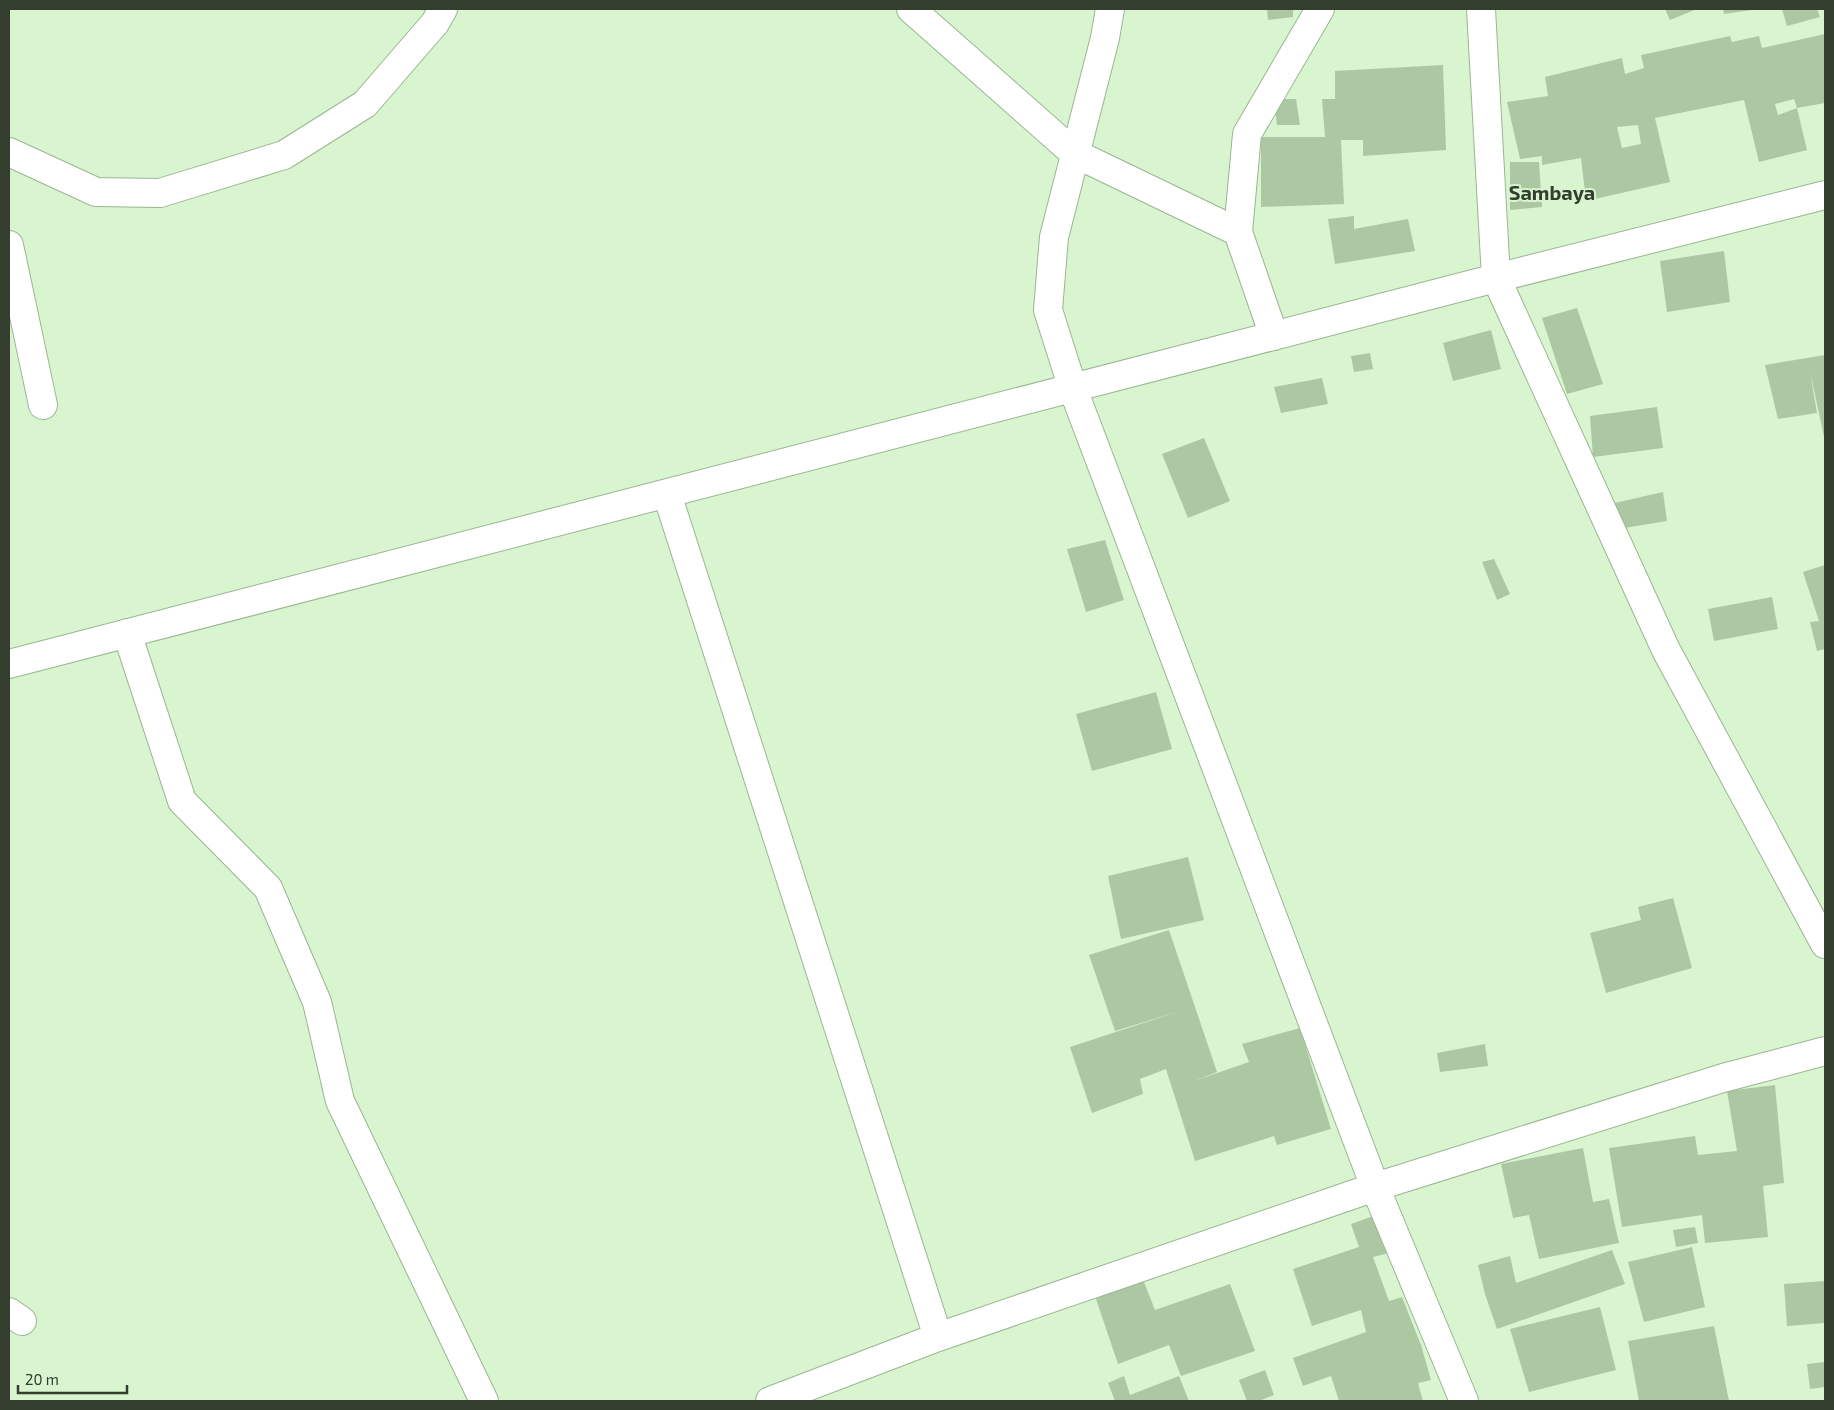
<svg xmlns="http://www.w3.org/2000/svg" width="1834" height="1410" font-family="'Exo 2',sans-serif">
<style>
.building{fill:#acc8a3;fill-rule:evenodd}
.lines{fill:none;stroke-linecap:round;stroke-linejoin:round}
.minor-casing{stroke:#9ab592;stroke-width:30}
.minor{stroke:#fff;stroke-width:28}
.labels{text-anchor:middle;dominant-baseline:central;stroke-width:4;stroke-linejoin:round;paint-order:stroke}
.neighbourhood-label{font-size:20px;font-weight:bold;fill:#333e2f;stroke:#d8f5cf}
</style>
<rect width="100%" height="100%" fill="#d8f5cf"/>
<path class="building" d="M1267,9H1293V17L1268,20Z
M1665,9H1697L1670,20Z
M1723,9H1752V10L1724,14Z
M1782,9H1817L1820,17L1787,26Z
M1825,34V103L1797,108L1807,150L1759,162L1744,100L1655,118L1670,182L1586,201L1581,158L1542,165V156L1520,159L1507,102L1548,96L1545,77L1622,58L1625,74L1644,68L1641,55L1730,36L1732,42L1759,36L1762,48ZM1794,99L1797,108L1778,115L1775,104ZM1638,125L1641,144L1622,148L1617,127Z
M1443,65L1446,150L1363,156V140H1341L1344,204L1261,207V137H1325L1322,99H1335V71Z
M1274,99H1296L1300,125H1277Z
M1510,162H1539L1542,207L1510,210Z
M1354,216V229L1408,219L1415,251L1335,264L1328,219Z
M1724,251L1730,302L1667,312L1660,261Z
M1577,308L1603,384L1567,394L1542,318Z
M1491,330L1501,369L1453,381L1443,343Z
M1370,353L1373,369L1354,372L1351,356Z
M1825,355V437H1824L1810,371L1817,413L1778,419L1765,365Z
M1322,378L1328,404L1281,413L1274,387Z
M1657,407L1663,448L1593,457L1590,416Z
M1204,438L1230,501L1188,518L1162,454Z
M1663,492L1667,521L1612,530L1606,505Z
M1105,540L1124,600L1086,612L1067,549Z
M1494,559L1510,594L1497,600L1482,562Z
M1825,565V649L1817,651L1810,622L1819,621L1803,572Z
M1772,597L1778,629L1714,641L1708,609Z
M1156,692L1172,749L1092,771L1076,714Z
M1188,857L1204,920L1121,939L1108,876Z
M1673,898L1692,968L1606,993L1590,933L1641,920L1638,907Z
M1169,930L1217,1072L1197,1080L1249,1062L1242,1044L1300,1028L1331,1129L1277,1145L1274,1136L1195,1161L1166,1069L1140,1079L1143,1094L1092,1113L1070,1047L1180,1011L1115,1031L1089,955Z
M1485,1044L1488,1066L1440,1072L1437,1053Z
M1775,1085L1784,1183L1763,1186L1768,1237L1705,1243L1702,1215L1622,1227L1609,1148L1695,1136L1698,1155L1737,1151L1727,1091Z
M1583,1148L1593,1202L1609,1199L1619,1243L1539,1259L1529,1215L1513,1218L1501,1164Z
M1376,1215L1389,1253L1373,1257L1389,1301L1402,1297L1421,1345L1431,1380L1418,1383L1423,1401H1339L1331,1376L1303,1386L1293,1358L1366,1332L1361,1310L1312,1326L1293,1269L1359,1247L1351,1224Z
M1695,1227L1698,1243L1676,1247L1673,1230Z
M1692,1247L1705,1307L1644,1322L1628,1262Z
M1612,1250L1625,1284L1497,1329L1485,1294L1478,1265L1510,1256L1516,1283Z
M1140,1272L1155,1310L1230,1284L1255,1351L1181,1376L1169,1345L1118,1364L1092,1287Z
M1825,1281V1323L1787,1326L1784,1284Z
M1600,1307L1616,1370L1529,1392L1510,1329Z
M1714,1326L1729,1401H1639L1628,1341Z
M1825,1362V1387L1810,1389L1807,1364Z
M1265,1370L1274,1395L1259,1401H1247L1239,1380Z
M1124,1376L1130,1395L1179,1376L1189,1401H1115L1108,1383Z"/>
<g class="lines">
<defs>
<path id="minor" d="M911,9L1074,153L1238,232
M1110,9L1105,38L1054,237L1048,310L1073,389L1375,1187L1464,1401
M1481,9L1496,278L1666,650L1825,944
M9,152L96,192L160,193L284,155L365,104L435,23L443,9
M9,245L43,405
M1274,336L1238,232L1247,134L1320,9
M667,494L938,1337
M127,633L182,801L268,888L317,1002L340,1101L484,1401
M9,664L1496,278L1825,195
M9,1312L22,1321
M770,1401L938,1337L1375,1187L1723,1078L1825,1051"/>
</defs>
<use href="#minor" class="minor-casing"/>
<use href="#minor" class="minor"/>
</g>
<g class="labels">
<g class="neighbourhood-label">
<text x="1552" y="192">Sambaya</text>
</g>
</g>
<rect width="1834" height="1410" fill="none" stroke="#333e2f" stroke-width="20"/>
<path d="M18 1385v8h109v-8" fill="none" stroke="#333e2f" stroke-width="2.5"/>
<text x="25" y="1385" font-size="15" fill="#333e2f" stroke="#d8f5cf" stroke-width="4" paint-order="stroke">20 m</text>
</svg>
